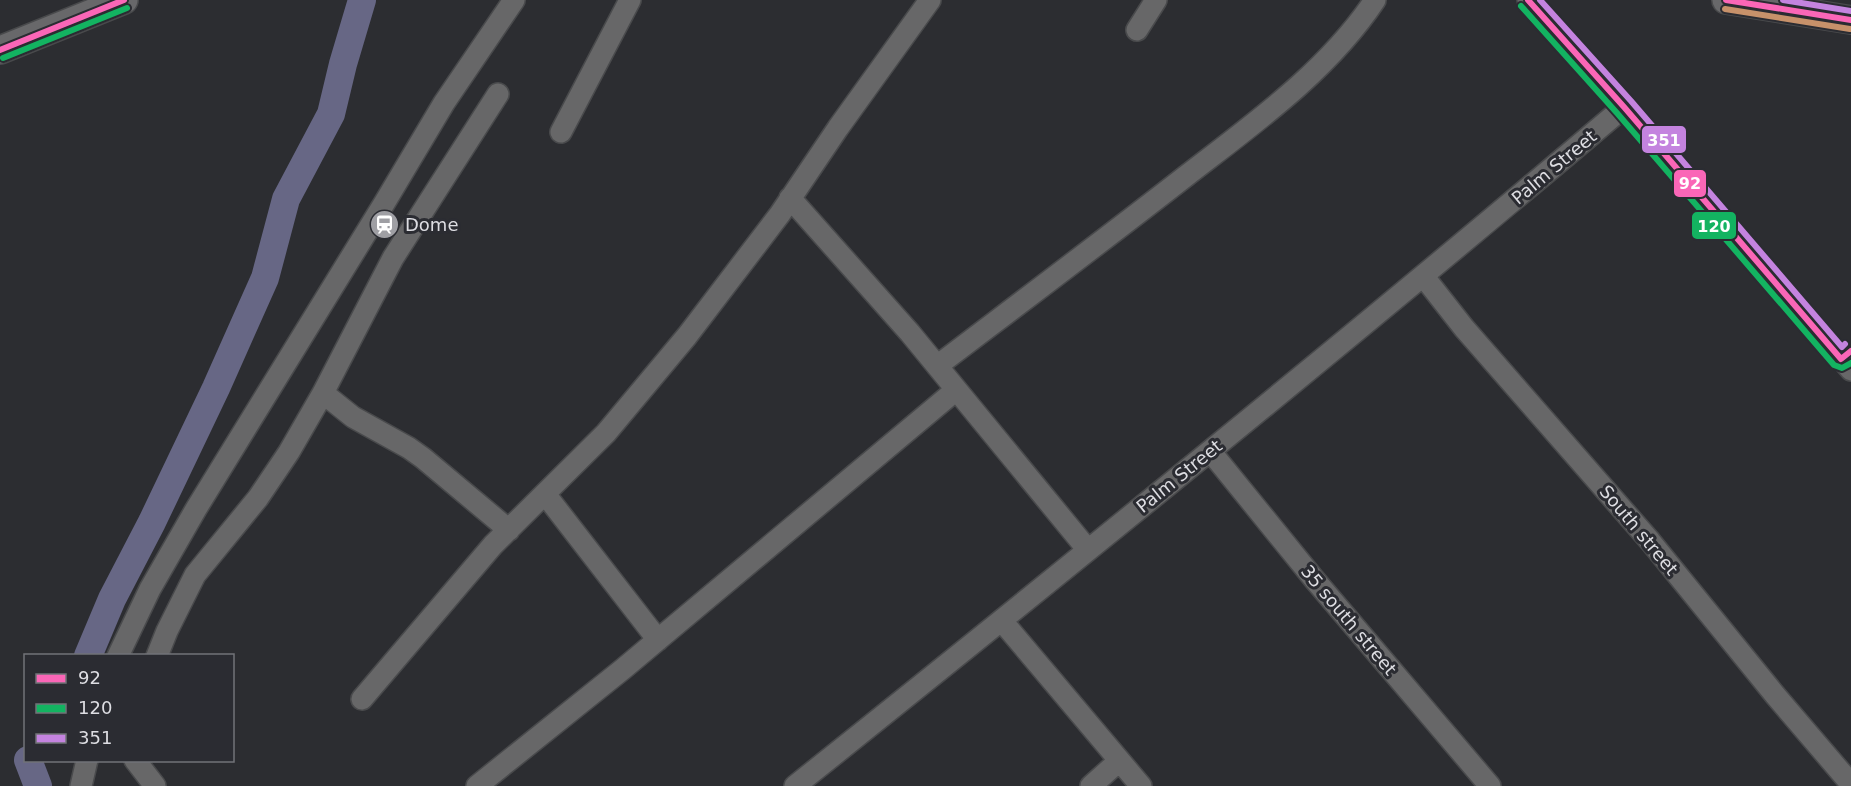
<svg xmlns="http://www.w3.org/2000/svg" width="1851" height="786" font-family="'DejaVu Sans',sans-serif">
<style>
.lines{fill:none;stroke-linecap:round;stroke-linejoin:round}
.river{stroke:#676785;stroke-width:28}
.minor-casing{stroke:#494a4c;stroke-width:24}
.major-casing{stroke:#494a4c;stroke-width:30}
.minor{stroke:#676768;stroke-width:21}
.major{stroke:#68686a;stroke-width:27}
.bus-1-casing{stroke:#2b2c32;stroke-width:10}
.bus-2-casing{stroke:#2b2c32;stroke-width:10}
.bus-3-casing{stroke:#2b2c32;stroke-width:10}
.bus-4-casing{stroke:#2b2c32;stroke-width:10}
.bus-1{stroke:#fa66b7;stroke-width:6}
.bus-2{stroke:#13b361;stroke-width:6}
.bus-3{stroke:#c483df;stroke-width:6}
.bus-4{stroke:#c7916a;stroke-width:6}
.labels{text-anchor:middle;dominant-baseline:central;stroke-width:6;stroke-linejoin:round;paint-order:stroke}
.street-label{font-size:18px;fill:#dddde2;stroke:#2b2c32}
.poi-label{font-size:18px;fill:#dddde2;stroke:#2b2c32;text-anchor:start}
.line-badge{stroke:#2b2c32;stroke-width:2}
.badge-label{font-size:16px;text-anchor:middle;font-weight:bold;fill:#fff}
</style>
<rect width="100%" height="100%" fill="#2c2d31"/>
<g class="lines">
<path class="river" d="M88,656L112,599L152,522L216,388L265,278L286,199L331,114L343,64L362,0
M28,760L38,786"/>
<defs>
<path id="minor" d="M1528,0L1624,107L1851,370
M1137,30L1156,0
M561,132L630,0
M790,198L910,333L1088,550
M1424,277L1464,328L1650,541L1775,695L1851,784
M937,366C1020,303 1104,240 1186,176C1253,124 1327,72 1375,0
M323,393L353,417L409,448L423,458L509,530
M1211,452L1314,579L1490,786
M545,494L658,640
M1002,621L1141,786
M118,656L150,589L196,509L385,202L444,103L514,0
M157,656L167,631L195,575L258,498L289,452L323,393L393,258L498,94
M362,699L493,545L606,433L687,336L780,214L838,128L930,0
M135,760L155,786
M81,786L87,760
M477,786L623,669L956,390
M795,786C1074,563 1352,338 1624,107
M1091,786L1119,761"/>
<path id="major" d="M1726,0L1851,20
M0,50L124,0"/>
</defs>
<use href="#minor" class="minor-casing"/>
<use href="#major" class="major-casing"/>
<use href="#minor" class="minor"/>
<use href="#major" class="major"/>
<defs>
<path id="bus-1" d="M1528,0L1624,107L1841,359L1851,351
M1726,0L1851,20
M0,50L124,0"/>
<path id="bus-2" d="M1521,6L1617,113L1834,365L1842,368L1851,363
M3,58L127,8"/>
<path id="bus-3" d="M1540,0L1631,101L1842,347L1845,344
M1783,0L1851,11"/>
<path id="bus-4" d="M1725,9L1850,29"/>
</defs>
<use href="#bus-1" class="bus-1-casing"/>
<use href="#bus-2" class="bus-2-casing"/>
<use href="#bus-3" class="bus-3-casing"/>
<use href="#bus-4" class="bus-4-casing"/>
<use href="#bus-1" class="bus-1"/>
<use href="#bus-2" class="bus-2"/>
<use href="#bus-3" class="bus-3"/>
<use href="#bus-4" class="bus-4"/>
</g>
<defs>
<symbol id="station-disc" viewBox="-11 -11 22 22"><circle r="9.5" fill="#9f9fa4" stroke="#2b2c32"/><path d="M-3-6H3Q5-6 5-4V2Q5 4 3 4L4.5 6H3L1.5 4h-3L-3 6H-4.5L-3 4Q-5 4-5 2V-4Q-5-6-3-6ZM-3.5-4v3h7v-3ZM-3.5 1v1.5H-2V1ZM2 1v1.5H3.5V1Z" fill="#fff"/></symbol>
</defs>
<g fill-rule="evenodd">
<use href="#station-disc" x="368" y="208" width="33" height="33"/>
</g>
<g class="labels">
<g class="street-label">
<text transform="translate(1554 167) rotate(-40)">Palm Street</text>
<text transform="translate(1179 476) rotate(-39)">Palm Street</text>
<text transform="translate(1639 530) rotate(50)">South street</text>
<text transform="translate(1349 620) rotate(50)">35 south street</text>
</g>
<g class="poi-label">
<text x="405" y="224">Dome</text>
</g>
</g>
<g class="line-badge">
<rect x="1641" y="125" width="46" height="29" rx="6" fill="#c483df"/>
<rect x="1673" y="169" width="34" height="29" rx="6" fill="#fa66b7"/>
<rect x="1691" y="211" width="46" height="29" rx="6" fill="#13b361"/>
</g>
<g class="badge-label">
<text x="1664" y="146">351</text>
<text x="1690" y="189">92</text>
<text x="1714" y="232">120</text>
</g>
<rect x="24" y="654" width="210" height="108" fill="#2b2c32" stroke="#727378" stroke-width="1.5"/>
<rect x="36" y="674" width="30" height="9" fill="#fa66b7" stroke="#727378" stroke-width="1.5"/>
<text x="78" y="684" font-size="18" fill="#dddde2">92</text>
<rect x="36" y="704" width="30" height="9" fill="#13b361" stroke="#727378" stroke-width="1.5"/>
<text x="78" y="714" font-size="18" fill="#dddde2">120</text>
<rect x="36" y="734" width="30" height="9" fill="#c483df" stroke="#727378" stroke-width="1.5"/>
<text x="78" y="744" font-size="18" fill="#dddde2">351</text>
</svg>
